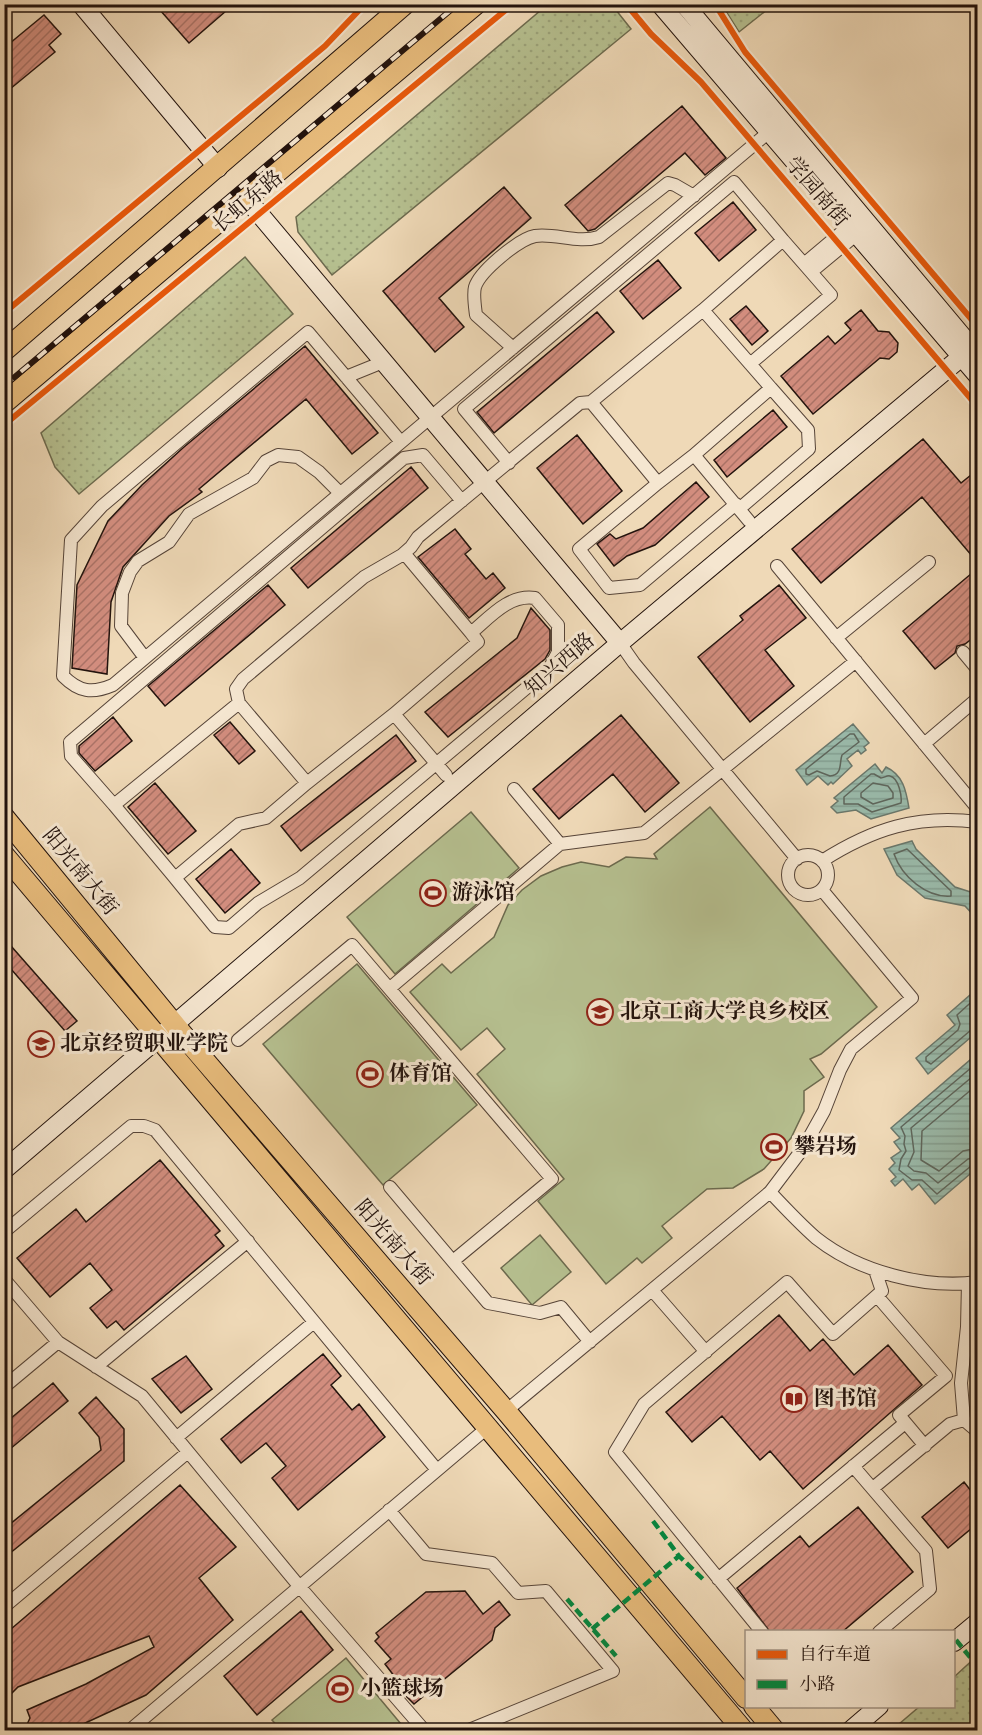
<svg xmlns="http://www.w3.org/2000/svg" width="982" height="1735" font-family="'Libre Bodoni','Noto Serif SC',serif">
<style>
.grass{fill:url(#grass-dots);stroke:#6c6a4e;stroke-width:1.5}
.garden{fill:#b6c090;stroke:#6c6a4e;stroke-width:1.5}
.water{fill:url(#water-rules);stroke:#6a776b;stroke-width:1.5}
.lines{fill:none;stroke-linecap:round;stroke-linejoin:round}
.shore{stroke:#5e665c;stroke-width:1.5}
.building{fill:url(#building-hatch);stroke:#23130d;stroke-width:1.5}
.street-casing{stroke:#564438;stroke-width:14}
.secondary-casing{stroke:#23130d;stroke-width:20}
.primary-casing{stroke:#23130d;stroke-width:22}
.street{stroke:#f5e6d0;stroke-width:12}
.secondary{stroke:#f5e6d0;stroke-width:18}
.primary{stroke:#e8bc7c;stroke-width:20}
.rail-casing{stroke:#23130d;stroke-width:6}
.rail{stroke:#f5e6d0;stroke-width:4;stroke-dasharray:11;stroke-linecap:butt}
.quiet{stroke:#00873e;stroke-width:4.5;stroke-dasharray:9 4.5;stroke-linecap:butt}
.cycleway-casing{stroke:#f5e6d0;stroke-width:10}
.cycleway{stroke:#e8590c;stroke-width:6}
.labels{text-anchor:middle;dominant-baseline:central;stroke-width:6;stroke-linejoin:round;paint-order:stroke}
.street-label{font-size:21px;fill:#23130d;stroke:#f5e6d0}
.poi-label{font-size:21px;font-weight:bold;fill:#23130d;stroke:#f5e6d0;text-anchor:start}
</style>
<defs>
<pattern id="grass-dots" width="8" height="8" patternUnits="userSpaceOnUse" patternTransform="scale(1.5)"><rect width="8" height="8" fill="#b6c090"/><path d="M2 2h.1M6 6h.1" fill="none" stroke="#9ca47b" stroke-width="1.8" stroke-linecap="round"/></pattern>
<pattern id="water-rules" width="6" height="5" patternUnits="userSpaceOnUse" patternTransform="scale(1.5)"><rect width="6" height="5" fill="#9abaaa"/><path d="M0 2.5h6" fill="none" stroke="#849f91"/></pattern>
<pattern id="building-hatch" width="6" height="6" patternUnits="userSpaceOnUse" patternTransform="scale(1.5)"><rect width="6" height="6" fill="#d28d7e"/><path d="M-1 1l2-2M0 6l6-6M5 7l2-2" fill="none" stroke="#aa7266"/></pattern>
</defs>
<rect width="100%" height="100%" fill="#efd9b7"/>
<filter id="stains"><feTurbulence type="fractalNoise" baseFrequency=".00333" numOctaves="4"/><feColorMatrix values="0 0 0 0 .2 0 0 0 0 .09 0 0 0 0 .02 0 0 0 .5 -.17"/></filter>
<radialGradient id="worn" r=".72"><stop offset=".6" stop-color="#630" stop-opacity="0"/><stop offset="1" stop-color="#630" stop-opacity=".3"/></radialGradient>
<path class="grass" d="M547,5H612L631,29L332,275L298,232L296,217Z
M722,5H773L739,32Z
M245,257L293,314L79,494L55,467L41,433Z
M977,1656V1730H892L919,1707L954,1706V1677Z"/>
<path class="garden" d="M710,807L877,1007L821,1054L810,1059L824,1077L804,1091V1111L791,1138L764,1169L733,1188L707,1189L662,1226L672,1238L642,1263L637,1258L606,1284L538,1201L564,1179L477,1074L505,1049L487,1028L461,1050L410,992L442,964L451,973L494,937L508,905L522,890L541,876L562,867L581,862L609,867L626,857L657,859L654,854Z
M471,812L519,868L395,974L347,917Z
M357,964L477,1105L383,1185L263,1044Z
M540,1235L571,1272L532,1305L501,1268Z
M346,1658L406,1730H281L272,1720Z"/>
<path class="water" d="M853,724L869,743L864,747L866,750L861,754L858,750L847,759L852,766L833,784L831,782L828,785L818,776L807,785L796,770Z
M875,764L882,773L886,767C903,775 906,790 909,808L871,819L856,810L837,813L831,807L838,801L834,798Z
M912,841L916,849L955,887L977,894V919L965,906L925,898L897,875L884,849Z
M977,989V1032L928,1074L916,1058L955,1025L947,1015Z
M977,1054V1168L935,1204L919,1184L912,1190L903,1179L895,1186L891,1181L896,1177L889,1169L895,1163L891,1158L901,1151L894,1142L900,1138L891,1128Z"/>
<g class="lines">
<path class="shore" d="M850,734H854L859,742L842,755C839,763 843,775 830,776L817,771L809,775L806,774V769Z
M871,774H874L881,778C884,778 887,775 890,776C899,778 902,797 901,803L872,812L858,804H844V797Z
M873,783L888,786L893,793V798L873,804L861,797V793Z
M907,849L951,891V896C927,898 902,877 894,854Z
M978,996L957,1015L960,1024L958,1030L926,1057V1061L931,1064L971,1030L978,1028
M978,1062L901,1127L905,1136L904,1144L906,1151L901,1159L899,1170L912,1180H922L937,1194L971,1166L978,1164
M978,1072L911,1128L914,1152L908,1166L914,1171L926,1173L938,1183L968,1159L978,1157
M978,1084L922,1131L921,1160L939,1171L963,1151L978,1148"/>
</g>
<path class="building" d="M166,4H234L189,43L160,10Z
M44,15L61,34L49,45L55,52L4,94V48Z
M682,106L726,158L705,175L685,153L595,229L588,231L565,205Z
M504,187L531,218L439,298L464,327L435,352L383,291Z
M733,202L756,230L719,261L695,233Z
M658,260L681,288L643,319L620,291Z
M746,306L768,331L752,345L730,319Z
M861,310L878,331L889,332L898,343L897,352L889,359L880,358L813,414L781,376L828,336L835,344L851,330L845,323Z
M597,312L614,332L494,433L477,412Z
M305,346L378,433L352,454L306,399L199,489L202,492L169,516L123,567L111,602L107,674L72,668L77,585L108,521L142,485L184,447Z
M773,410L787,427L727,477L714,460Z
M577,435L622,491L583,524L537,468Z
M923,439L961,483L971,475L978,483V563L922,497L821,583L792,549Z
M411,467L428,488L308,588L291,568Z
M696,482L709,497L655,545L627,556L614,566L597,544L610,534L616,539L643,528Z
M455,529L471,549L465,554L486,579L493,573L505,588L469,618L418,557Z
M978,568V634L965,644L957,646L955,653L935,669L903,631Z
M268,585L285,605L165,706L148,686Z
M779,585L806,618L765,650L794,686L750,722L698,657L743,620L740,616Z
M531,608L550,630V650L545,659L448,737L425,712L517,638Z
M621,715L679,783L645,812L613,774L559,819L533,789Z
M113,717L132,741L95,771L79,753V746Z
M230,722L255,751L239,764L214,735Z
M396,735L416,761L301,851L281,826Z
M155,783L196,831L168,854L128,807Z
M231,849L260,883L225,913L196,879Z
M4,938L77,1021L65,1031L4,961Z
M160,1160L220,1231L215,1235L224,1246L124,1330L116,1321L107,1328L90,1308L112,1290L90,1263L50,1297L17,1258L76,1209L86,1222Z
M779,1315L810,1351L823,1339L854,1375L888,1345L922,1385L803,1489L770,1451L760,1460L722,1416L692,1442L666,1412Z
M323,1354L341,1376L331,1385L352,1410L359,1404L385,1437L298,1510L272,1478L286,1466L266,1443L241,1463L221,1439Z
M186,1356L212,1389L181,1413L152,1379Z
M53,1383L68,1401L4,1454V1424Z
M96,1397L124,1429V1461L4,1558V1529L101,1450L99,1437L79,1413Z
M964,1482L975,1496L972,1499L978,1505V1523L948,1548L922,1517Z
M180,1485L236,1547L199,1578L233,1620L146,1695L68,1731H24L30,1718L27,1710L86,1684L154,1647L149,1636L18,1687L4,1701V1635Z
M858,1507L913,1572L842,1632H770L737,1588L800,1536L809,1547Z
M465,1591L483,1614L499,1601L510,1615L495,1628L492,1640L414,1704L398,1688L401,1685L385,1664L391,1659L375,1641L379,1637L376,1633L426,1592Z
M301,1611L333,1650L257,1715L224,1676Z"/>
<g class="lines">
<defs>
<path id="street" d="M804,264L849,226
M703,310L783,240L811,272
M513,348L476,315C475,307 473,294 475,287C480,271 519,239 535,236C556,233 578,244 599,237L668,183L675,185L694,196
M750,364L831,295L811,272L857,234
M346,377L383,362
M591,402L658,483L579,549L609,588L640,585L736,504
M401,442L308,332L102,506L71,540L63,676C79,692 92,694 113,685L769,132
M509,463L464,409L734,182L783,240
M658,483L694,455
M739,509L809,449L808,430L771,388
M777,566L978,809
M836,638L929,562
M620,643L634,663L797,859
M963,652L978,670
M145,658L121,626L122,593L130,572L138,561L169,542L189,514L253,478L266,461L278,455L298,457L319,472L340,493
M394,714L478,642L471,633
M924,744L978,698
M446,775L394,714L307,783L239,703L236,689L243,679L364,577L402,555L411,547L418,537L580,403L591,402L703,310L771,388L694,455L749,521
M307,783L266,818L239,824L175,878L215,927L229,928L258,903L300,878L549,669L558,652V625L535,598C509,594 490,617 471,633L404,553
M514,789L560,844
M114,805L71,756L70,742L404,458L423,455L462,501
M788 875a20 20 0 1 1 40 0a20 20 0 1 1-40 0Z
M822,861C872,829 918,814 978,822
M175,878L114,805L239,703
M390,988L560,844L644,833L856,661
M238,1040L352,945L552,1179L453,1261
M390,1187L488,1303L540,1313L561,1307L590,1342
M770,1192C785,1208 800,1224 816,1238C859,1272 924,1289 978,1282
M4,1232L131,1126H144L155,1130L437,1470
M4,1279L58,1342L142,1396L299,1586L424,1730
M968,1283L967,1327L961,1383L964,1420L978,1432
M652,1290L706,1352
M877,1296L946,1376L899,1415L925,1446
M96,1367L248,1241
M4,1387L58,1342
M506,1411L770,1192L804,1147L824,1111L840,1070L851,1049L912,998L822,890
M176,1438L314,1322
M853,1466L926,1551L930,1589L879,1632
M873,1488L950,1424L964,1420
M389,1510L426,1554L492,1563L518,1593L546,1591L613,1671L469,1730
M718,1579L905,1423
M4,1607L188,1452
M762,1632L615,1452L644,1404L787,1282L833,1334L882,1291L875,1270
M130,1730L487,1428"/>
<path id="secondary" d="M81,4L218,168
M660,4L978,376
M684,4L978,355
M246,198L620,643
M4,1170L620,643L978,343
M954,1642L978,1622
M851,1730L879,1706"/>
<path id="primary" d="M4,351L405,4
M4,403L476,4
M4,817L193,1047L506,1411L746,1698
M4,855L743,1730
M754,1706L774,1730"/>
</defs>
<use href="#street" class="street-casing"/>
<use href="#secondary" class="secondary-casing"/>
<use href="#primary" class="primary-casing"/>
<use href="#street" class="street"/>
<use href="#secondary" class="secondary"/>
<use href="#primary" class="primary"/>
<defs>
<path id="rail" d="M4,386L458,4"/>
</defs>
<use href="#rail" class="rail-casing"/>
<use href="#rail" class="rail"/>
<path class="quiet" d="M653,1521L679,1556L704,1580
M567,1599L616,1656
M592,1629L679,1556
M956,1640L978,1667"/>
<defs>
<path id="cycleway" d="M626,4L651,34L701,82L978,407
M715,4L745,52L978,327
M4,313L325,46L365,4
M4,425L513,4"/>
</defs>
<use href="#cycleway" class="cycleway-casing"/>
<use href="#cycleway" class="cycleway"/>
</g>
<defs>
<symbol id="stadium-ring" viewBox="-11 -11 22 22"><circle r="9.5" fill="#f5e6d0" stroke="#8f2418" stroke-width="1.5"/><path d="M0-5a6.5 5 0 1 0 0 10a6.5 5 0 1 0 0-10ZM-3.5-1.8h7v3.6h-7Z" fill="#8f2418"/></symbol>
<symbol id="university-ring" viewBox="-11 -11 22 22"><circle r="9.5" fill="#f5e6d0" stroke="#8f2418" stroke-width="1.5"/><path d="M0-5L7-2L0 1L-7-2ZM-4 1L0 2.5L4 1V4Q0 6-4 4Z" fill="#8f2418"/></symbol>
<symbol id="library-ring" viewBox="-11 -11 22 22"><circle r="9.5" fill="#f5e6d0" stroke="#8f2418" stroke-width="1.5"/><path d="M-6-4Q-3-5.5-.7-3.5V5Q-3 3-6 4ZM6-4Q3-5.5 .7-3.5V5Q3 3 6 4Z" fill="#8f2418"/></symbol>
</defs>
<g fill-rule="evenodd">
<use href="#stadium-ring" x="418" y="878" width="30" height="30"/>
<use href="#university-ring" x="585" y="997" width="30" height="30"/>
<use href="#university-ring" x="26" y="1029" width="30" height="30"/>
<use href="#stadium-ring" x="355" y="1059" width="30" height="30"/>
<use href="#stadium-ring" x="759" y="1132" width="30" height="30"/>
<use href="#library-ring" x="779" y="1384" width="30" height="30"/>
<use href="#stadium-ring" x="325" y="1674" width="30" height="30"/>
</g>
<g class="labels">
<g class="street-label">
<text transform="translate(817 192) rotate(49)">学园南街</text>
<text transform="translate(248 202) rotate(-40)">长虹东路</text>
<text transform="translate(560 665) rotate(-41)">知兴西路</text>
<text transform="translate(80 872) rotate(51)">阳光南大街</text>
<text transform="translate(393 1243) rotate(49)">阳光南大街</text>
</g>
<g class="poi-label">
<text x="452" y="893">游泳馆</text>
<text x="620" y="1012">北京工商大学良乡校区</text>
<text x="60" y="1044">北京经贸职业学院</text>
<text x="389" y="1074">体育馆</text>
<text x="794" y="1147">攀岩场</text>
<text x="814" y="1399">图书馆</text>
<text x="360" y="1689">小篮球场</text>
</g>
</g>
<rect width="982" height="1735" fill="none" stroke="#efd9b7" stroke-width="24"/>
<rect x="6" y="6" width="970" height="1723" fill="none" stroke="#23130d" stroke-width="3"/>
<rect x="12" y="12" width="958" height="1711" fill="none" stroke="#23130d" stroke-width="1.5"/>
<rect x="745" y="1630" width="210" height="78" fill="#f5e6d0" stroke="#a19282" stroke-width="1.5"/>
<rect x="757" y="1650" width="30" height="9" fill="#e8590c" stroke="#a19282" stroke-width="1.5"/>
<text x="799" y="1660" font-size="18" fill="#23130d">自行车道</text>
<rect x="757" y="1680" width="30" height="9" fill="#00873e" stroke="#a19282" stroke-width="1.5"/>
<text x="799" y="1690" font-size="18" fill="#23130d">小路</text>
<rect width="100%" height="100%" filter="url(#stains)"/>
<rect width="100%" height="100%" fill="url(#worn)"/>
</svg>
